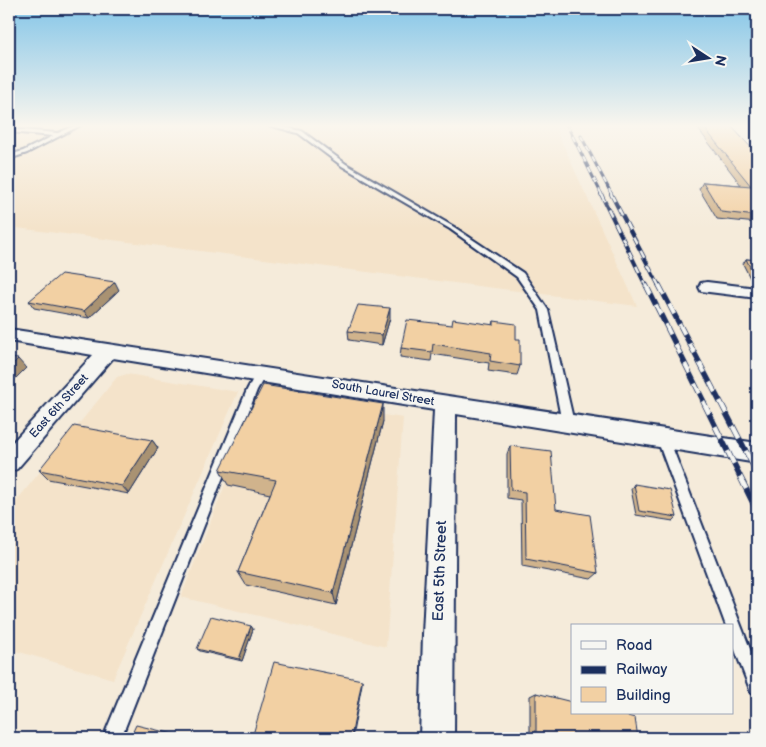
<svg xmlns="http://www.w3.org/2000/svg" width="766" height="747" font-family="'Balsamiq Sans',sans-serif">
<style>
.built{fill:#f4e3ca}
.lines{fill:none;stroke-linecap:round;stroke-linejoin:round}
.lane-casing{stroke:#1b2f5e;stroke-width:4}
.street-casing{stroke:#1b2f5e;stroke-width:4}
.lane{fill:#f6f6f2;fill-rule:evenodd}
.street{fill:#f6f6f2;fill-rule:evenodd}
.rail-far3-casing{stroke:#1b2f5e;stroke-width:3}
.rail-far2-casing{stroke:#1b2f5e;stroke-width:4}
.rail-far1-casing{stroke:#1b2f5e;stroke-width:5.5}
.rail-casing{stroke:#1b2f5e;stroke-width:6}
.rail-far3{stroke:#f6f6f2;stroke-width:2;stroke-dasharray:6;stroke-linecap:butt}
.rail-far2{stroke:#f6f6f2;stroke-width:2.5;stroke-dasharray:8;stroke-linecap:butt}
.rail-far1{stroke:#f6f6f2;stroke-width:4;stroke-dasharray:11;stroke-linecap:butt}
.rail{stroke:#f6f6f2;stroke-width:4.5;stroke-dasharray:14;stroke-linecap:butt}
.wall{fill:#d0b38c;stroke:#1b2f5e}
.shaded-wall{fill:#a99272;stroke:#1b2f5e}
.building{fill:#f2d0a3;stroke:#1b2f5e}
.labels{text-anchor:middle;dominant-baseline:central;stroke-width:4;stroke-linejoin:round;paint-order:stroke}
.street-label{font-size:12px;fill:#1b2f5e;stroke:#f6f6f2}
.near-street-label{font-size:15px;fill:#1b2f5e;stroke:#f6f6f2}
</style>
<rect width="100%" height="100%" fill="#f5ebda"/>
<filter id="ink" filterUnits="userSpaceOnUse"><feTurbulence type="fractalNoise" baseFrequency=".02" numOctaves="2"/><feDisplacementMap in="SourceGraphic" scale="10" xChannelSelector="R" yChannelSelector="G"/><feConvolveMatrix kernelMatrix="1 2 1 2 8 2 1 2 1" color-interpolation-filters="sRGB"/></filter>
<g filter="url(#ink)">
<path class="built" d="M9,125H554L637,306L9,227Z
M127,374L238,392L113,679L9,649V510L117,377Z
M260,396L403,418L386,647L181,597Z"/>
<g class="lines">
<defs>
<path id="lane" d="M76,125H81L27,153L9,159V155L23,151L53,136L9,132V129L58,133Z
M268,125H275L302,131L346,164L454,227L523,273L548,310L574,423L572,426L568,427L564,426L562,423L540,310L517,277L450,229L342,166L298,133Z
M261,370L266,374L257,390L121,738H103L247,390L257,371Z
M663,434L667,436L669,439L757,667V695L751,693L749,687L732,642V626H726L657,439L659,436Z"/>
<path id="street" d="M707,282L757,288V298L701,291L699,287L701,283Z
M9,329L757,443V463L456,414L454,738H420L423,634L434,410L113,358L17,469L9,472V446L93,355L9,341Z"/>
</defs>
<use href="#lane" class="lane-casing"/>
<use href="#street" class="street-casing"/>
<use href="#lane" class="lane"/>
<use href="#street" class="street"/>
<defs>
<path id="rail-far3" d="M567,125L602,195
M581,136L612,195"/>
<path id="rail-far2" d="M601,194L646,286
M611,194L659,286"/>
<path id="rail-far1" d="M646,285L704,402
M659,285L720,402"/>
<path id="rail" d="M703,401L757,511
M720,401L757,473"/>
</defs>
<use href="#rail-far3" class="rail-far3-casing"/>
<use href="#rail-far2" class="rail-far2-casing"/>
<use href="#rail-far1" class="rail-far1-casing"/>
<use href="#rail" class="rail-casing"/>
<use href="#rail-far3" class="rail-far3"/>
<use href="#rail-far2" class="rail-far2"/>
<use href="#rail-far1" class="rail-far1"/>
<use href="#rail" class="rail"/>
</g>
<path class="wall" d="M695,125H730L757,154V223L717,219L699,189L703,182L741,185Z
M746,259L757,260V286H754L743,264Z
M119,290L89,318L34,308L29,301Z
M390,318L382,345L349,340L348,331Z
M494,321L516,339L520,366L517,375L488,371L489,363L432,354L431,361L400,357L401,348L493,325Z
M383,421L336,605L246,585L238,572L270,494L228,485L220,470Z
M152,440L158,448L129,494L48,479L39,470Z
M510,446L556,509L598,573L591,579L522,566L521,500L507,498V454Z
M634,484L677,517L673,521L636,515L631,489Z
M251,626L253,629L242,661L200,651L197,649Z
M536,693L638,738H530V696Z"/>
<path class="shaded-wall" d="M115,282L119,290L89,318L84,311Z
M390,308V318L382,345V335Z
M18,359L26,368L9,385V368Z
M383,404V421L336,605L333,593Z
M152,440L158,448L129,494L122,486Z
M251,626L253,629L242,661L239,659Z
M362,680V684L352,738H351Z"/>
<path class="building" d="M702,125H730L757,154V216L721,212L703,182L751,186Z
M746,259L757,260V281Z
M61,274L115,282L84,311L29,301Z
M358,305L390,308L382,335L348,331Z
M453,319L494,325V321L516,324V339H520V366L490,361L491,353L433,344L432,352L401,348L407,320L452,325Z
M9,358L18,359L9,368Z
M263,385L383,404L333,593L238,572L276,480L220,470Z
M74,426L152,440L122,486L39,470Z
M510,446L551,451L556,509L590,515L598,573L526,559L525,492L511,490Z
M634,484L670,490L677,517L639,511Z
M211,616L251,626L239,659L197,649Z
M274,662L362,680L351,738H252Z
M536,693L572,702V713H617L635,718L638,738H536Z
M136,725L186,737V738H130Z"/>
</g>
<linearGradient id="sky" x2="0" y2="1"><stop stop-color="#83c5e8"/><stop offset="0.55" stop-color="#faf6ee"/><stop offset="1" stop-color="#faf6ee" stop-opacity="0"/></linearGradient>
<rect width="766" height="229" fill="url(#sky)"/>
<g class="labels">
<g class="street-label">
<text transform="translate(383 393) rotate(10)">South Laurel Street</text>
<text transform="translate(59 406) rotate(-48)">East 6th Street</text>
</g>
<g class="near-street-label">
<text transform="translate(440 571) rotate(-88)">East 5th Street</text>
</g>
</g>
<rect width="766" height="747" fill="none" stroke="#f6f6f2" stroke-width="30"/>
<rect x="15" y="15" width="736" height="717" fill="none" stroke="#1b2f5e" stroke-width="2" filter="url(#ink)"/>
<rect x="571" y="624" width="162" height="90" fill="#f6f6f2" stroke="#9ea6b7"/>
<rect x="581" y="641" width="25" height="8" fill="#f6f6f2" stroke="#9ea6b7"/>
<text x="616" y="650" font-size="15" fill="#1b2f5e">Road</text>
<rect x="581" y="666" width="25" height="8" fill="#1b2f5e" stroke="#9ea6b7"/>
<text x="616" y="674" font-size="15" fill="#1b2f5e">Railway</text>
<rect x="581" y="687" width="25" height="15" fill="#f2d0a3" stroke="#9ea6b7"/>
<text x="616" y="700" font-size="15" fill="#1b2f5e">Building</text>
<g transform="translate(708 58) rotate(102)" stroke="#f6f6f2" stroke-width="4" paint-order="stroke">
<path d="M0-4L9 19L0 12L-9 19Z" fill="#1b2f5e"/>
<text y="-8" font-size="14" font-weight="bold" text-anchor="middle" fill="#1b2f5e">N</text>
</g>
</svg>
